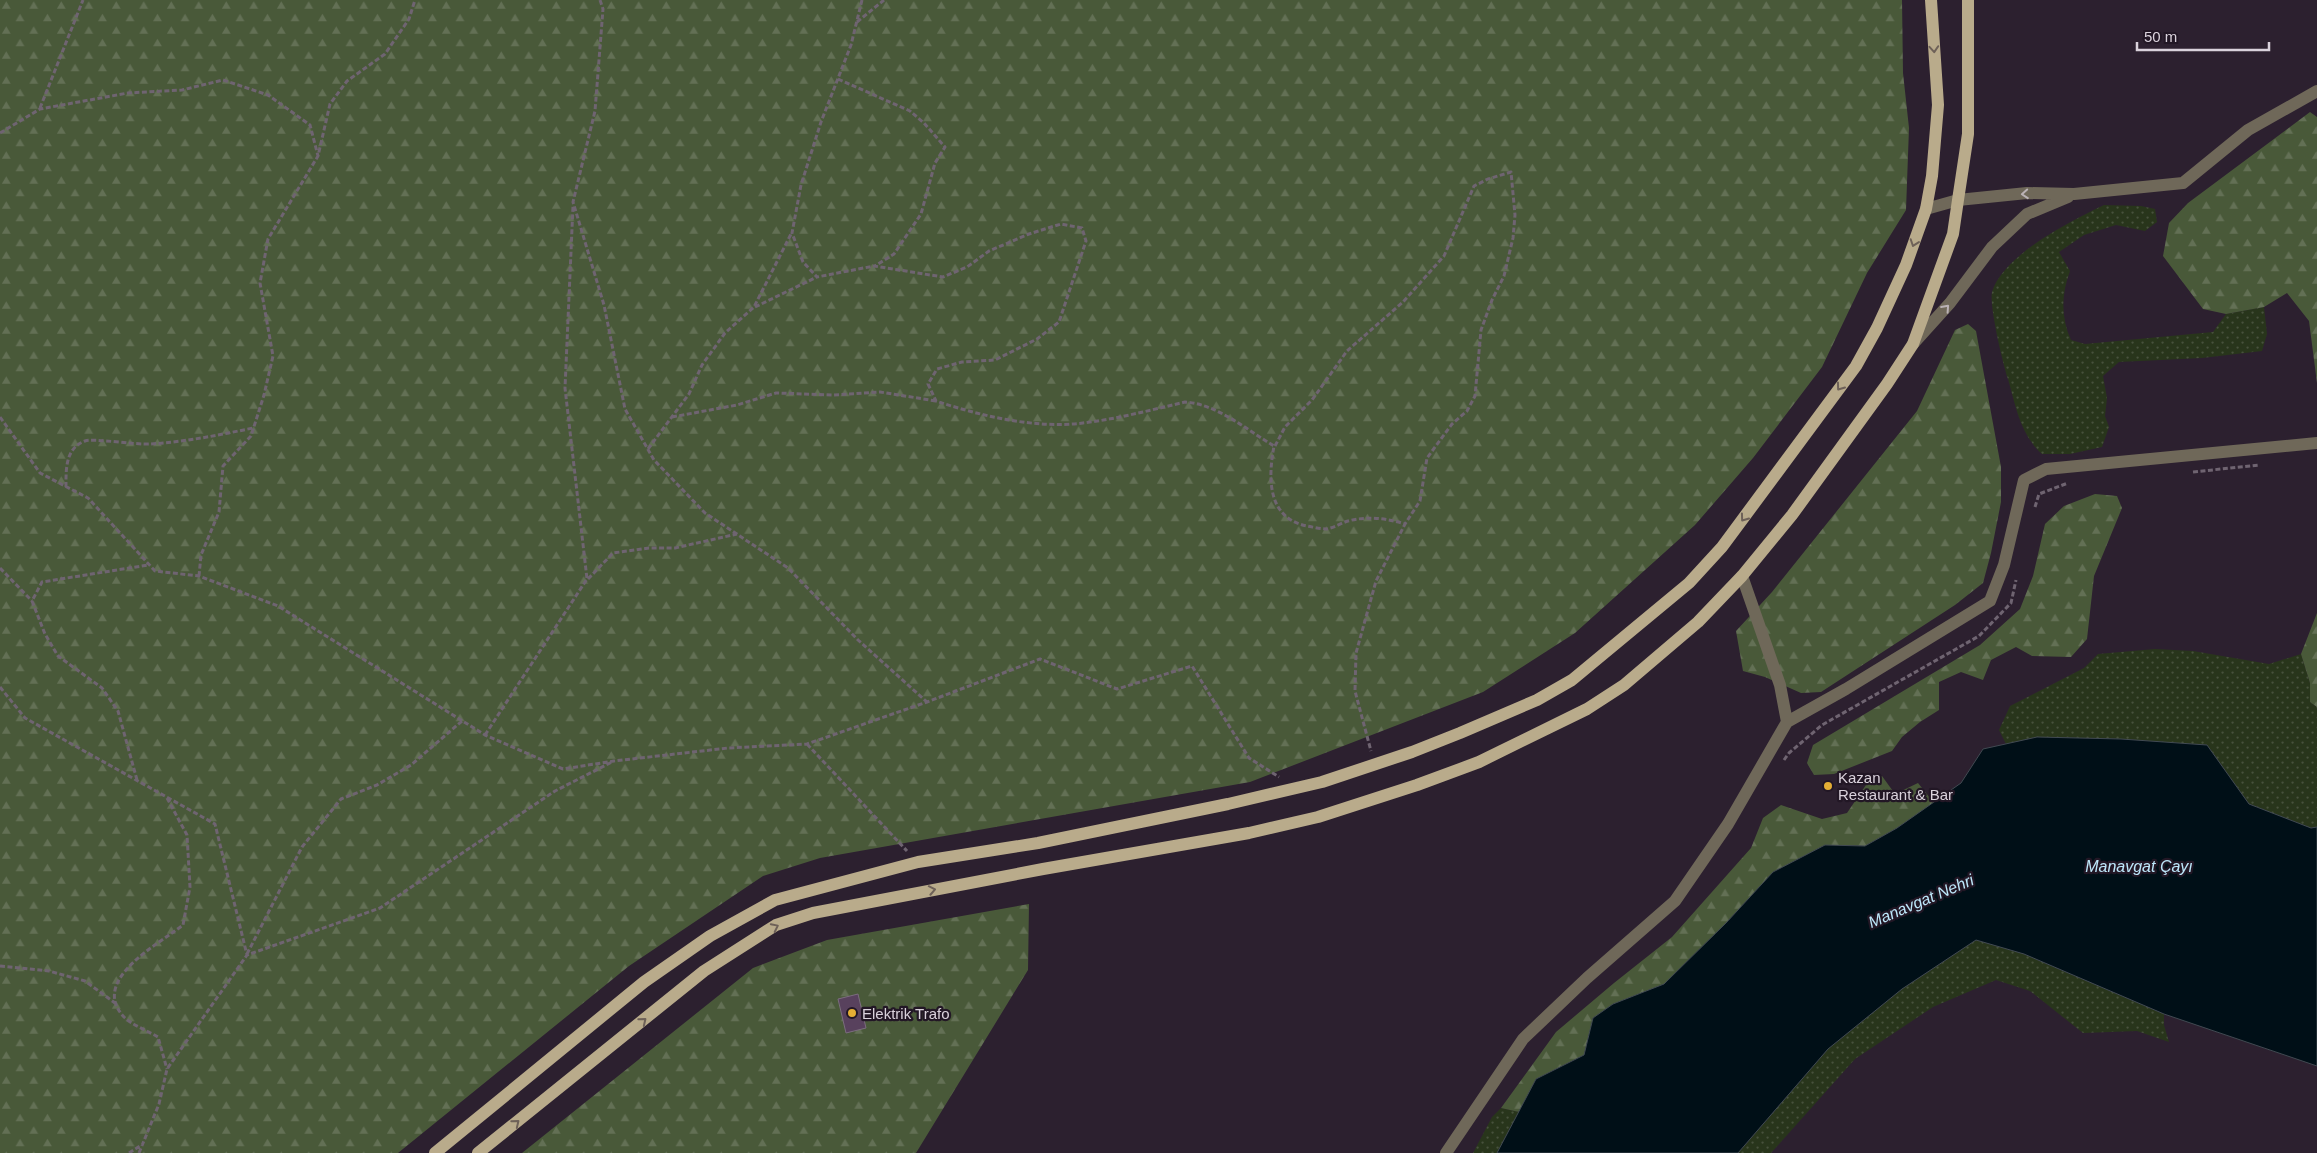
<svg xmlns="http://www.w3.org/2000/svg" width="2317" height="1153" font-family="Arial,sans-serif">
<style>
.grass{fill:url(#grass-dots)}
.forest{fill:url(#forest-firs)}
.water{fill:#000f17;stroke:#414a52}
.building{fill:#58415d;stroke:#7b6d7e}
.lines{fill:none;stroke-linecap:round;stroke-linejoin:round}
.path{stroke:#6f6471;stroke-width:3;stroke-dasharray:5 2.5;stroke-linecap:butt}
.minor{stroke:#6f6859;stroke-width:12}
.major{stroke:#b9ab8b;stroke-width:12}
.oneway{stroke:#6e6158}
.oneway2{stroke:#bab2b5}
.poi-dot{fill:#e4ae35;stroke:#221725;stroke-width:2}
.labels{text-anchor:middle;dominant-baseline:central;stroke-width:4.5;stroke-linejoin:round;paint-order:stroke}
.poi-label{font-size:15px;fill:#dad2dc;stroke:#221725;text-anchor:start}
.water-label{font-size:16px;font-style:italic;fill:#bde7fa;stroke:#221725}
</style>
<defs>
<pattern id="grass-dots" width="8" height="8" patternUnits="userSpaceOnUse" patternTransform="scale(1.25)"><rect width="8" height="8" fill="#28351b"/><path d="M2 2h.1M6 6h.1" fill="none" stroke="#47513c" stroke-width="1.8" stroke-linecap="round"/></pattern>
<pattern id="forest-firs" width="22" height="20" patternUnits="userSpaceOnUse" patternTransform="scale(1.25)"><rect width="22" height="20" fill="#495939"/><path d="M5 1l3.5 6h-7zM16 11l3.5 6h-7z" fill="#637055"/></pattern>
</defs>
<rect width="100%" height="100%" fill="#2c202f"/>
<path class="grass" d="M2104,205L2141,206L2155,209L2157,222L2145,231L2116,225L2084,235L2059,252L2070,271C2061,295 2061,318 2071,340L2085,344L2213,332L2226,314L2264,307L2267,334L2262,351L2202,358L2119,362L2103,376L2107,398L2105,416L2109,427L2102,447L2070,454H2042C2020,434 2016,407 2008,379C2003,364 1989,305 1992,292C2003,255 2071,221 2104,205Z
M2155,649L2193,651L2269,664L2301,654L2310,683V702L2317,707V827L2311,828L2249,804L2207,745L2121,739L2037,737L2006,744L1999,730L2010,706L2084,668L2098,654Z
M1976,940L2024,954L2164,1014V1025L2169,1042L2137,1031L2083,1033L2030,991L1996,980L1933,1007L1855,1059L1771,1153H1738L1828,1049L1902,989Z
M1501,1108L1519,1112L1497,1153H1473L1492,1117Z"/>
<path class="forest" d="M0,0H1902L1903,73L1909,128L1906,210L1867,273L1822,367L1753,458L1695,525L1575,633L1483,692L1250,782L820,858L763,876L629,966L398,1153H0Z
M2310,112L2317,117V383L2309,321L2287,293L2264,307L2226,314L2203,309L2163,256L2169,223L2188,203Z
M1968,324L1976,331L2001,467V502L1991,553L1983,583L1955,605L1821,692L1801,693L1765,677L1743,671L1736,631L1772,592L1917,411L1955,330Z
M2095,494L2117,496L2122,508L2094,576L2087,639L2071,657L2032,656L2016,647L1991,660L1983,680L1961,672L1939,682V710L1920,722L1902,737L1892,751L1834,774L1814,775L1807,763L1813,745L1980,645L2020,609L2033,576L2045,524L2064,506Z
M2317,613V707L2310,702V683L2301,654Z
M1882,776L1895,794L1918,783L1934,803L1897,828L1865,846L1825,845L1773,872L1726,923L1664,984L1613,1004L1593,1018L1584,1055L1536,1079L1519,1112L1501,1108L1556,1032L1614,983L1672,937L1751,848L1763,818L1781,805L1822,819L1847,813L1868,782Z
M1029,904L1028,970L916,1153H522L753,968L827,940Z"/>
<path class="water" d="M2037,737L2121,739L2207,745L2249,804L2311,828L2317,827V1066L2164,1014L2024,954L1976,940L1902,989L1828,1049L1738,1153H1497L1536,1079L1584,1055L1593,1018L1613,1004L1664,984L1726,923L1773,872L1825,845L1865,846L1897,828L1961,783L1983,749Z"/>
<path class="building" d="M858,994L866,1028L846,1033L838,999Z"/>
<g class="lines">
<path class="path" d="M600,0L603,9L595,111L573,202L604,305L625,409L654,460L705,513L788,568L858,640L927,702
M862,0L851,45L821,122L801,185L792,233L803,262L817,277L874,266L943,277L967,267L989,251L1029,234L1061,224L1082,228L1086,241L1059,322L1037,339L995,360L962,362L937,369L928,384L936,401C981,416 1035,429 1083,423C1117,419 1151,410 1185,402C1217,404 1247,430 1274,446C1268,478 1267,518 1307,526C1313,527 1320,529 1326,529C1334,528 1341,523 1348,521C1367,516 1386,518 1405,524L1376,581L1356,653L1355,691L1371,751
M857,22L884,0
M838,79L910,111L924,123L945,147L935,163L921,214L894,254L875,266
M40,108L83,0
M0,133L40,109L128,93L182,90L223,80L268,95L310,125L318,156
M755,307L817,277
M0,417L40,473L88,498L155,571L199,576L278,606L485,735L563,769L614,761L728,748L807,744L927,702L1040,659L1117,689L1192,666L1249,758L1279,777
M672,417L737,405L776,393L834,395L880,392L936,401
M1275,446L1285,427L1312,400L1347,351L1403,302L1444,256L1474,186L1488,179L1511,172L1515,215L1513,238L1504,276L1492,300L1481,330L1475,396L1467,411L1452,424L1427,458L1420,501L1405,524
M648,449L689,394L702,365L725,333L754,307L791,234
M2193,472L2259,465
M66,487C66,470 65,448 85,441C93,438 136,445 150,444C185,442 219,435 253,428
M2035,507L2039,494L2068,483
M0,568L32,601
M199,576L201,555L219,512L223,466L251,436L264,395L273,356L260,283L268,239L318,156L330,104L347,81L385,54L409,19L415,0
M588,579L613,553L649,548H675L737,534
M0,687L25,718L215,824L247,955
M485,735L587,579L565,388L573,206
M807,744L907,851
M1784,760L1789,753L1822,725L1979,636L2011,603L2016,580
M137,780L118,711L102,688L58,656L45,634L32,601L42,582L148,565
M167,798L187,835L190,887L183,925C159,944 89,980 124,1017C132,1025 148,1031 158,1037L167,1069
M247,954L302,847L341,799L377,785L411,765L462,721
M0,966L49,971L85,981L115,1003
M129,1153L143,1144
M139,1153L159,1104L167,1069L247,955L380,908L555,791L612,762"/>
<path class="minor" d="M1926,209L1958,200L2027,193L2074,194L2183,183L2248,130L2317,91
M1913,344L1950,303L1992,247L2027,214L2068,197
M1787,722L1846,689L1990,601L2004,565L2024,480L2046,469L2317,443
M1446,1153L1523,1039L1587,978L1675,901L1728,824L1787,722L1780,685L1742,576"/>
<path class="major" d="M435,1153L644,982L710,936L775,900L918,862L1038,843L1228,804L1322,782L1412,752L1460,733L1537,700L1572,680L1689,583L1722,547L1856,366L1877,328L1906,265L1926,209L1932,176L1938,105L1931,0
M478,1153L704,971L776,925L813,913L1043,869L1249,833L1318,817L1417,785L1479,762L1587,709L1624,685L1698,622L1742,576L1792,515L1887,384L1913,344L1953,234L1958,200L1968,134V0"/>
</g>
<defs><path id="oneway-chevron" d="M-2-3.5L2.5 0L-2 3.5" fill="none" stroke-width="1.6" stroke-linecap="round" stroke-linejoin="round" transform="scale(1.25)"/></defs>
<g class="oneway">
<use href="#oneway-chevron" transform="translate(1934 49) rotate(86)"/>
<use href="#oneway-chevron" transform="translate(1914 243) rotate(109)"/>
<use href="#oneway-chevron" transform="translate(1840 387) rotate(126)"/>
<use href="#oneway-chevron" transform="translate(1744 518) rotate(126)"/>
<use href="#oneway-chevron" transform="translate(932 890) rotate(-11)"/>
<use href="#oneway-chevron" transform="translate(775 927) rotate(-26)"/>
<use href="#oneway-chevron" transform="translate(643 1021) rotate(-39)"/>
<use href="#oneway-chevron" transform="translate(516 1123) rotate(-39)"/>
</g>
<g class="oneway2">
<use href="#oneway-chevron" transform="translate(2025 194) rotate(176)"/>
<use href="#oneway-chevron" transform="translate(1946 308) rotate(-48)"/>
</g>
<g class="poi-dot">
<circle cx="1828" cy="786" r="5"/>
<circle cx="852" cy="1013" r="5"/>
</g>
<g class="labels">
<g class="poi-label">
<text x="1838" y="777">Kazan<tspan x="1838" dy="17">Restaurant &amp; Bar</tspan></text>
<text x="862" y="1013">Elektrik Trafo</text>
</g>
<g class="water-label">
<text x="2139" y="866">Manavgat Çayı</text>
<text transform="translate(1921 901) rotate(-23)">Manavgat Nehri</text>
</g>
</g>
<path d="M2137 42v8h132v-8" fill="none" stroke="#dad2dc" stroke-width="2.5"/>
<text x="2144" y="42" font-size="15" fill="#dad2dc" stroke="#221725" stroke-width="4" paint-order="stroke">50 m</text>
</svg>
